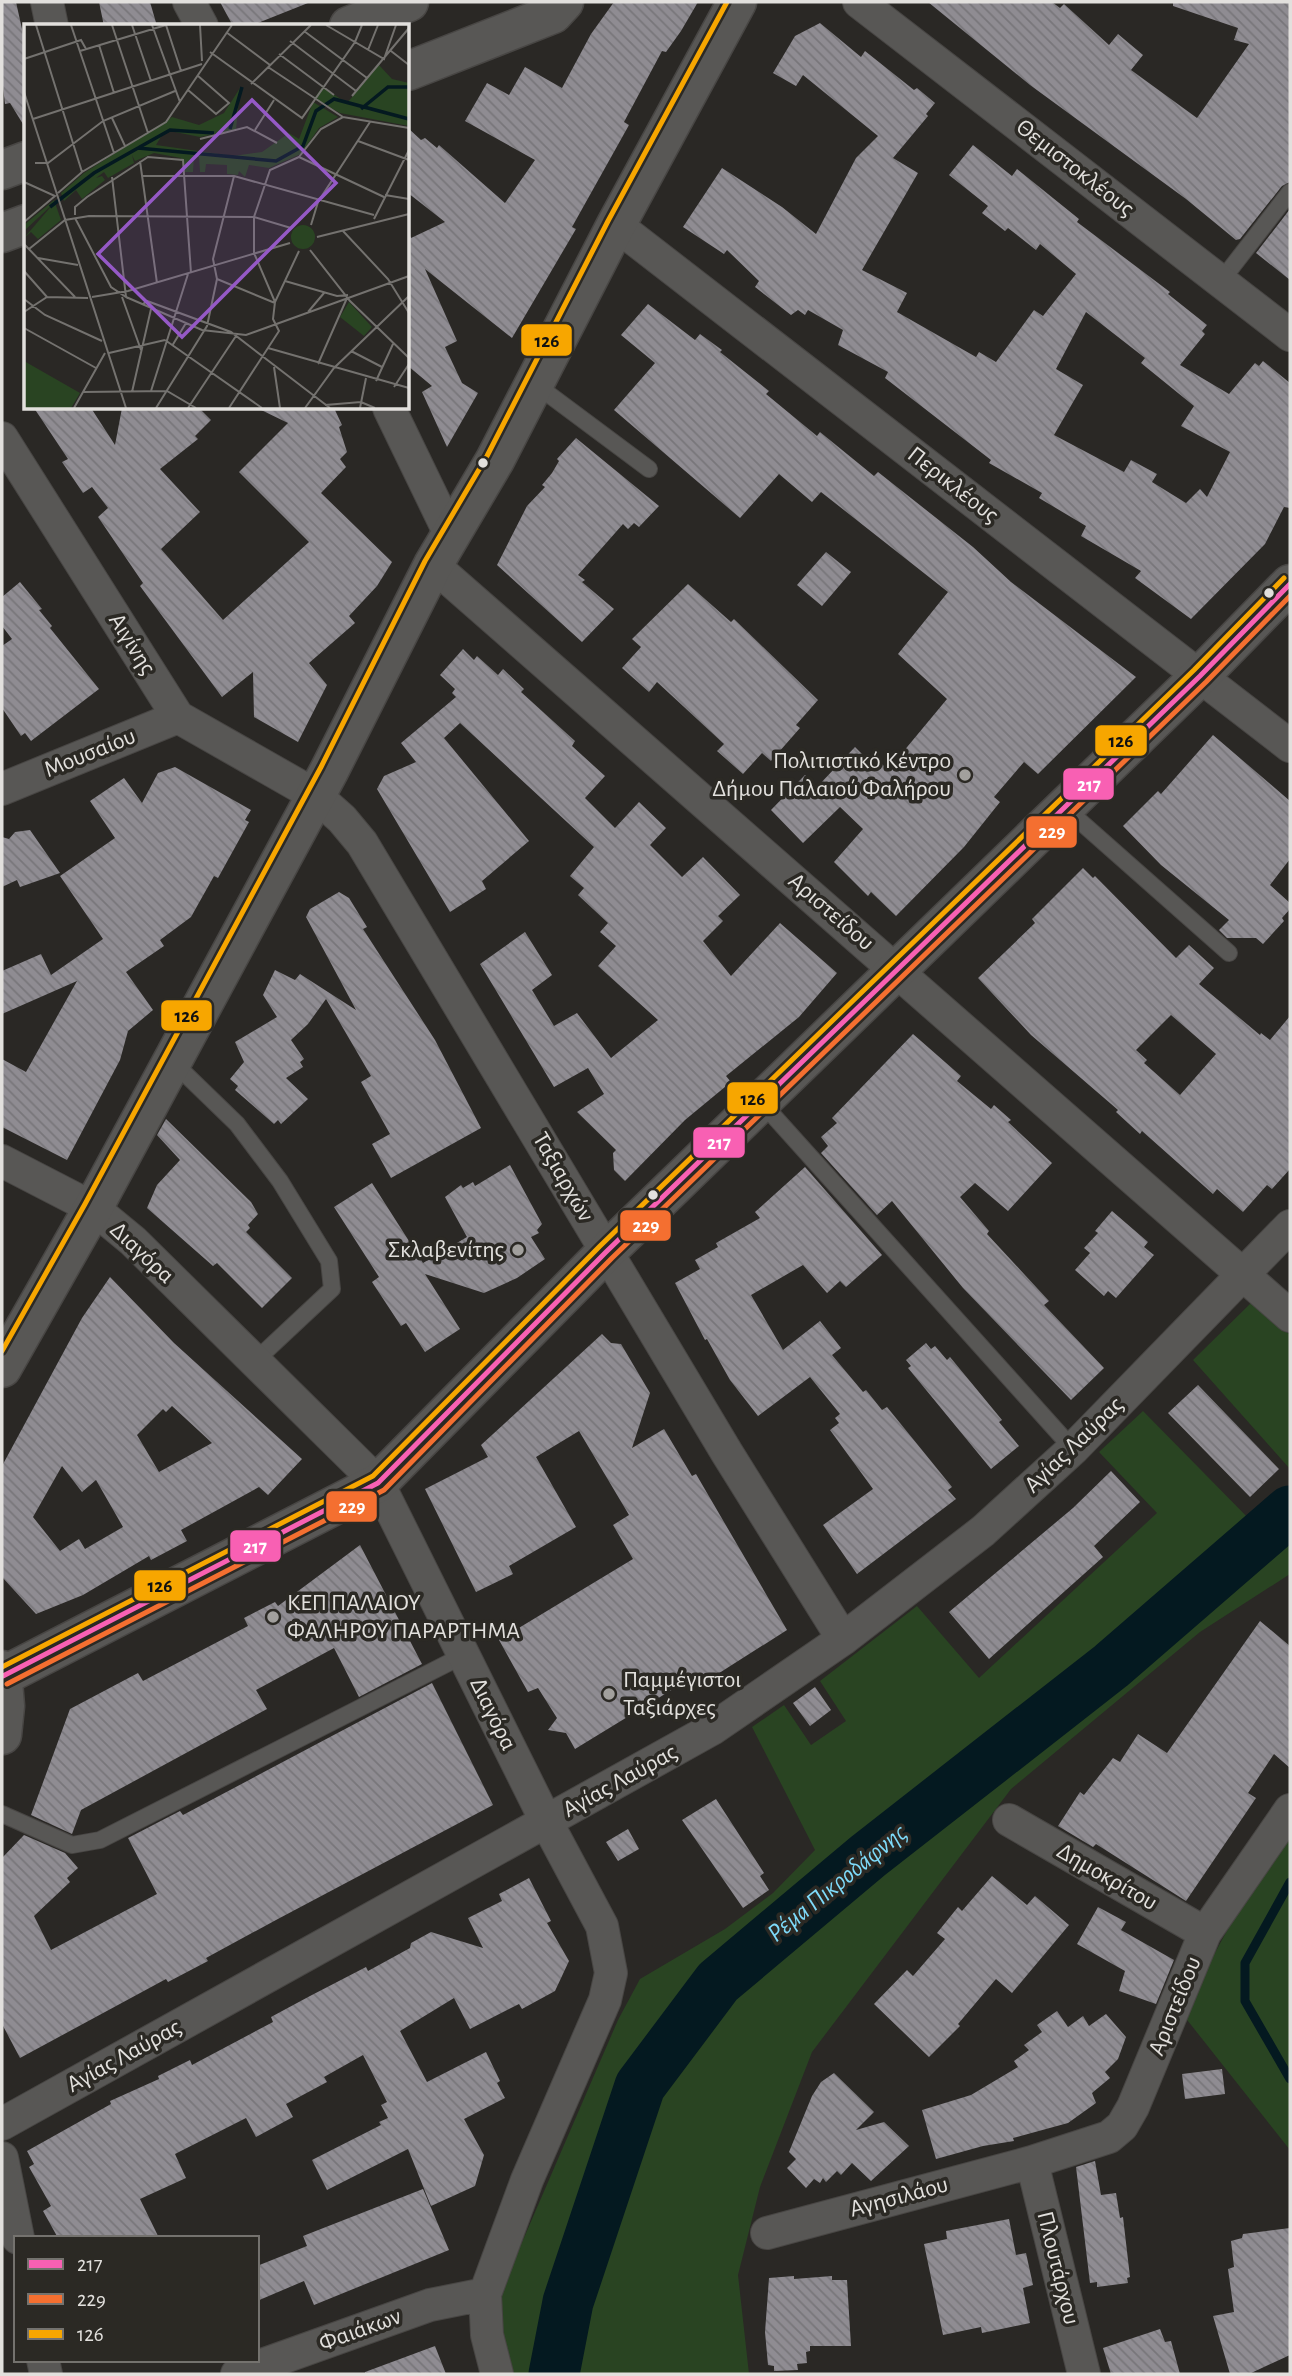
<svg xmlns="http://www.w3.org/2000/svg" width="1292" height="2376" font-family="'Alegreya Sans',sans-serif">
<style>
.park{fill:#294422}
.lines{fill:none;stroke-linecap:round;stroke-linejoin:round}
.stream{stroke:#041920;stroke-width:9}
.river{stroke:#041920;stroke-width:51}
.building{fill:url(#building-back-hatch);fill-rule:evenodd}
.service-casing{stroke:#484644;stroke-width:18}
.minor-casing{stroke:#484644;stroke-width:34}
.tertiary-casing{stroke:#484644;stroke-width:41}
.service{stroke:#585755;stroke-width:16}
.minor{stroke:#585755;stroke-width:32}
.tertiary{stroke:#585755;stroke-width:38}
.bus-1-casing{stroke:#2b2924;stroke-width:10}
.bus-2-casing{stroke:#2b2924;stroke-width:10}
.bus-3-casing{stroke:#2b2924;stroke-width:10}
.bus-1{stroke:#f860b3;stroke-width:5}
.bus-2{stroke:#f46f30;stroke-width:5}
.bus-3{stroke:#f7a600;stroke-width:5}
.bus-dot{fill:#e2e0dd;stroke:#2b2924;stroke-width:2.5}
.poi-dot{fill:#a2a09d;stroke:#2b2924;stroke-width:2.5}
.labels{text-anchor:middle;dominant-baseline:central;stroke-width:7;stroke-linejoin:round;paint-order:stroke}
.street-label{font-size:24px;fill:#e2e0dd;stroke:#2b2924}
.poi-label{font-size:24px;fill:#e2e0dd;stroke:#2b2924;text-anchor:end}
.water-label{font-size:26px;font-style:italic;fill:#7edaf9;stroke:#2b2924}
.inset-river{fill:none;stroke:#041920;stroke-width:3.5}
.inset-road{fill:none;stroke:#74726f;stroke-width:2}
.view{fill:#9559c6;fill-opacity:0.15;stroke:#9559c6;stroke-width:3.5}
.inset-edge{fill:none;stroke:#e2e0dd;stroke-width:3.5}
.line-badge{stroke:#2b2924;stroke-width:2.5}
.badge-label{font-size:19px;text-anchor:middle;font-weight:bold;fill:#fff}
.pale-badge-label{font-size:19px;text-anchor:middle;font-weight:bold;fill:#111}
</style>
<defs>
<pattern id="building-back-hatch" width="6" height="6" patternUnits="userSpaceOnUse" patternTransform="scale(1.75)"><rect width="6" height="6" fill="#8f8c92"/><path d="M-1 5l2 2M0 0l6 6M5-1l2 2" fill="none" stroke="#78767a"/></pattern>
</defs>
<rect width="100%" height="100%" fill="#2a2825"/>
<path class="park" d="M1253,1301L1290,1335V1469L1193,1360Z
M1143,1411L1258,1528L1290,1500V1574L1200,1632L1011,1789L812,2052L760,2187L738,2275L749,2374H509L498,2334L501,2291L618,2020L640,1979L725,1929L773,1893L815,1850L752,1727L784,1705L811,1745L846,1721L820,1681L917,1606L979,1678L1157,1513L1099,1452Z
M1290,1838V2150L1184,2016C1213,1953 1246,1891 1290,1838Z"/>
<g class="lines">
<path class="stream" d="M1290,1882L1245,1963V2001L1290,2079"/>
<path class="river" d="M554,2374L568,2302L640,2086L718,1982L868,1856L1111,1666L1290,1511"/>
</g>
<path class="building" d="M2,2H16L26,47V129L10,103L5,104L2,79Z
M99,2H150L157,26H104Z
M220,2H308V3L250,26H233Z
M614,2H698L681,31L666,52L662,51L624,122L629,125L572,227L576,229L512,338L425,269L457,341L445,347L462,383L478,393L447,447L422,392L432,386L408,366V232L411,238L445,222L408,193V128L421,140L425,138L437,148L439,145L505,203L535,160L465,121L487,83L509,95L525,67L562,88L591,34Z
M928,2H1052L1060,8L1064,4L1109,45L1118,34L1143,55L1131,70L1197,118L1249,44L1234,40L1238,28L1173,6V2H1290V182L1282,186L1240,239L1236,240L1186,199L1030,85Z
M820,23L861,57L865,51L914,90L917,88L935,103L926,114L928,116L893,158L918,173L862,270L907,293L897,312L976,357L979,352L996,362L1034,310L1043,316L1076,274L1040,244L1036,250L1008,228L1005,231L982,213L988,206L949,175L973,145L1012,176L1017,169L1079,219L1077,222L1170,292L1168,294L1207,325L1202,331L1205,334L1180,365L1229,394L1255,363L1259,366L1263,361L1290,383V508L1284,507L1265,544L1191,619L1135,578L1141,571L1081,536L1086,526L1039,498L1042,493L989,463L991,460L885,378L888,372L838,345L843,330L808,310L805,315L798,310L791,315L755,287L759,281L727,250L724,254L683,227L722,168L782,207L816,234L856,158L878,136L803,75L796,86L773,73L795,36ZM1086,312L1145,358L1141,363L1194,406L1181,426L1230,452L1207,497L1200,489L1186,503L1152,482L1157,474L1131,460L1124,472L1054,435L1083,385L1056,369Z
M1290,209V280L1256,253Z
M648,304L695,340L700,334L722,350L720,352L769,391L766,394L817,436L820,432L874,476L878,472L973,547L1011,582L1136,677L1038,774L1024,762L994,797L1000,802L964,847L896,916L871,892L868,896L834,862L863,829L840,807L803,843L771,810L805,775L817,787L855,747L874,766L879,761L888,770L947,699L898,654L948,592L821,492L812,502L779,474L740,518L614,410L655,363L621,335Z
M34,408H91L115,445L122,408H199L211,420L195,436L198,439L160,469L200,512L161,549L223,620L309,542L239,472L288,423L257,408H334L342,425L339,427L347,452L340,459L346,467L321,493L392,562L377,586L349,616L355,623L309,663L327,685L298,742L254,717L253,672L222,697L140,586L143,583L98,517L108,508L92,487L83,493L62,462L68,459Z
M576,438L659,506L639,527L634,523L628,529L623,524L578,575L585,580L582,582L614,609L582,642L497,565L527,506L545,487L542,485L552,473L559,461L557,459Z
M826,552L851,572L822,606L797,585Z
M20,582L42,609L39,610L52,626L50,628L99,689L31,741L25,733L21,736L2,708V646L12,639L2,626V597Z
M688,584L731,622L734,619L818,700L796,725L800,728L771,761L762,753L743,774L717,751L724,744L657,682L649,692L622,668L641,647L632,639Z
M463,649L474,660L477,656L498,675L503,669L524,689L521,692L575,741L572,746L605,776L585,798L615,828L639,802L666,828L650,845L682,877L703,857L740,895L718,916L723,921L703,941L731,976L780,923L837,973L799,1017L726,1076L731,1082L685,1120L625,1181L614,1170L613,1153L616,1150L577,1112L604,1094L588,1068L554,1087L480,964L525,932L552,975L532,990L554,1026L577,1013L611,1058L658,1020L598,966L616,946L600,932L608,923L578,895L584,888L570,876L594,847L460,723L444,738L529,841L482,881L486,889L450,912L377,789L384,776L416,762L401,743L456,697L452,693L455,689L440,675Z
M1213,735L1290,801V859L1270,885L1290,903V909L1282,918L1284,921L1263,944L1256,938H1227L1219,930L1229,920L1161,865L1123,826L1158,791L1161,794Z
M175,767L251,810L245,820L249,822L218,878L214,876L191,917L160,940L164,946L126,972L153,1010L128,1031L120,1060L67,1160L2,1127V1059L26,1072L77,981L2,1014V971L41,954L51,975L103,939L60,876L115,838L90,801L124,778L142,803L158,773Z
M30,830L60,873L20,887L17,880L2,887V837L9,839L15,832Z
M1083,868L1093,878L1095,876L1176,958L1189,945L1214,968L1199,984L1260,1035L1261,1033L1270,1040L1290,1016V1169L1272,1189L1267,1185L1243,1212L1217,1189L1213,1194L1142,1131L1140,1134L1116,1112L1118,1110L1031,1035L978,978L1035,923L1032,919ZM1171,1015L1216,1054L1180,1095L1144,1063L1147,1060L1136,1050Z
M339,892L349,898L367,927L363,929L435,1040L481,1128L391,1178L372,1144L390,1134L361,1082L371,1076L326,999L308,1024L291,1040L304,1059L300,1062L303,1067L286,1078L308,1099L281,1124L278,1120L274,1124L235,1090L238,1086L230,1079L244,1062L235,1042L277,1017L263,995L275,970L295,980L300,974L356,1010L306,917L310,909Z
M913,1034L961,1076L957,1081L991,1109L994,1105L1011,1120L1008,1122L1052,1163L1008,1211L975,1183L960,1197L989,1231L987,1234L1049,1301L1044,1305L1104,1368L1071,1400L963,1288L892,1201L877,1215L821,1153L828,1146L821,1137L837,1123L832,1118Z
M166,1119L251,1202L258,1214L248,1225L250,1228L246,1232L292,1278L262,1308L217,1263L213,1266L147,1208L157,1185L180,1160L157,1135Z
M510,1165L542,1224L537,1230L539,1233L531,1237L545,1259L517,1278L484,1293L425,1274L460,1329L425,1352L406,1323L401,1326L372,1282L379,1277L334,1207L372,1183L423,1263L467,1237L445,1197L461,1185L463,1188L473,1182L475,1186Z
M805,1167L882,1255L846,1287L840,1281L827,1293L803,1265L751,1295L783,1350L820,1321L841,1348L832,1355L863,1392L866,1390L882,1410L887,1407L952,1487L948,1490L956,1499L857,1574L823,1525L873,1489L830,1430L839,1423L835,1418L840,1414L810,1377L758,1416L730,1380L707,1339L705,1340L675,1283L700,1269L695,1260L718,1247L716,1243L760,1218L755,1212Z
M1112,1211L1148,1242L1144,1247L1154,1255L1116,1298L1108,1291L1104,1296L1075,1270L1090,1253L1084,1248L1098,1233L1095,1231Z
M110,1277L174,1343L302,1459L268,1495L259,1487L181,1530L187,1541L151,1560L149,1556L83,1595L36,1614L2,1577V1466L82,1318ZM172,1406L212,1443L159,1472L137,1435L163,1409L166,1412ZM62,1466L82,1492L96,1480L123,1527L85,1549L79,1539L60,1551L33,1517Z
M602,1334L611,1343L621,1344L650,1393L632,1448L664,1429L692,1476L696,1474L787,1630L702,1684L696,1675L575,1749L566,1733L548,1730L557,1718L538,1688L528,1692L499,1640L633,1559L613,1525L629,1515L579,1431L536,1457L576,1527L509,1566L513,1574L476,1592L425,1489L488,1457L481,1445Z
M926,1343L931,1349L935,1346L947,1360L950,1357L1002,1420L999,1422L1019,1446L991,1469L908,1368L911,1366L906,1360Z
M1198,1385L1279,1469L1250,1497L1168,1413Z
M1111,1471L1140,1502L1094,1546L1103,1557L989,1659L949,1612L1073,1508Z
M360,1545L422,1664L359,1697L334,1648L256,1690L267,1709L81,1810L72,1834L31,1815L70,1709L138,1673L143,1681L248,1626L244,1618L275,1602L278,1606Z
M1260,1621L1290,1646V1768L1274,1754L1248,1793L1256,1798L1186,1901L1096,1844L1093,1847L1058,1826L1080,1792L1084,1795L1113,1758L1120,1762L1138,1734L1167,1753Z
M432,1683L493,1805L276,1920L206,1958L208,1961L168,1982L166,1979L20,2058L2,2024V1858L24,1835L65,1853L78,1868L67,1878L70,1882L34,1916L51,1950L157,1894L128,1838L180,1811L183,1815Z
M815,1687L831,1710L810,1726L793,1703Z
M716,1799L764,1873L760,1876L769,1890L743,1908L682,1820Z
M628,1829L639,1849L618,1861L606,1842Z
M992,1876L1027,1905L1035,1896L1069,1925L1012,1993L996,1979L958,2024L960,2026L929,2057L874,2004L907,1970L913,1976L945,1939L937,1933L958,1907L962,1911Z
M529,1878L551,1921L547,1923L569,1961L555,1991L522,2009L519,2004L470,2029L454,1998L400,2031L427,2082L486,2052L500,2081L497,2083L505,2098L464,2119L484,2155L475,2186L431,2206L408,2149L327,2190L312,2160L381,2125L379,2122L388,2118L381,2105L387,2102L363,2055L324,2077L327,2082L286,2104L293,2117L256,2137L246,2118L175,2154L186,2178L140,2199L159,2238H58L43,2211L51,2206L29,2167L34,2164L27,2151L111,2104L110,2101L159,2079L158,2076L190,2060L192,2065L273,2022L271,2017L310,1996L366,1967L368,1971L410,1948L411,1943L431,1932L483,1948L468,1918L502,1901L499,1894Z
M1098,1907L1126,1922L1121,1930L1174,1960L1156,2004L1119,1991L1125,1971L1077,1944Z
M1057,2011L1068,2027L1083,2016L1089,2026L1106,2014L1126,2037L1118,2059L1105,2072L1110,2078L1092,2093L1096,2103L1068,2123L1013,2138L1014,2141L983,2146L936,2159L922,2110L971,2095L1018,2067L1014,2061L1029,2050L1024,2045L1042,2032L1037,2025Z
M1222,2069L1225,2094L1185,2099L1182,2074Z
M834,2073L874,2112L856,2130L884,2122L909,2146L871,2181L852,2163L841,2175L837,2171L826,2182L823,2178L820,2183L814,2179L806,2188L787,2168L796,2159L789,2152L812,2096L821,2082Z
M1095,2161L1101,2195L1116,2193L1120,2218L1123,2217L1130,2277L1127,2278L1128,2283L1097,2287V2282L1090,2283L1076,2167Z
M423,2189L449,2250L314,2305L304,2281L257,2301V2266L307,2246L303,2236Z
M1009,2219L1016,2255L1026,2253L1033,2285L1023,2288L1030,2323L982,2333L981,2327L943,2335L924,2244L947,2239L946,2231Z
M1290,2228V2355L1249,2374H1230L1213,2316L1234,2312L1228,2269L1234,2267L1231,2241L1242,2238L1243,2234Z
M794,2276V2279L832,2276V2280H847L851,2346H810V2351L806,2352L807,2363L797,2364L798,2370L774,2371V2366L768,2365L765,2332L769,2278Z
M1160,2329L1165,2342L1171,2341L1180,2374H1111L1103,2348Z
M435,2346L446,2374H365V2372Z"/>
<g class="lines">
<defs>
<path id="service" d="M1221,281L1290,192
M535,384L649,469
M1065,808L1229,953
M173,1062L237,1124L280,1181L329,1261L332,1289L254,1362
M762,1103L1073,1449
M2,1814L72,1845L100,1840L464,1655"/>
<path id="minor" d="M47,2L52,26
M189,2L202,26
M859,2L1290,335
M616,225L1290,746
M389,408L450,534
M2,438L178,717L315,795L342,819L362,843L727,1453L843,1639
M433,565L1290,1316
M2,789L178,717
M2,1161L93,1208L133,1241L378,1483L547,1823L602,1926L611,1973L605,2000L527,2180L485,2294L487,2335L497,2374
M1009,1820L1205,1933
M2,2124L712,1729L843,1639L983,1531L1073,1449L1290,1226
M2,2158L18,2238
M1032,2162L1084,2374
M767,2233L1032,2162L1109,2137L1122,2126L1133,2107L1205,1933L1290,1810
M43,2360L46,2374
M237,2374L430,2305L485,2294"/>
<path id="tertiary" d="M349,26L409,2
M408,71L553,14L564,2
M2,170L26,161
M2,233L26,224
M2,1368L93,1208L329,771L433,565L495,460L616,225L737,2
M2,1670L5,1706L2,1735
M3,1676L378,1483L606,1252L1200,676L1290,584"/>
</defs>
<use href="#service" class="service-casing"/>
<use href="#minor" class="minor-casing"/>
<use href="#tertiary" class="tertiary-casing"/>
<use href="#service" class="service"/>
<use href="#minor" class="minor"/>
<use href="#tertiary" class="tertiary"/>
<defs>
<path id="bus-1" d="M3,1676L378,1483L606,1252L1200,676L1290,584"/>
<path id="bus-2" d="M7,1684L384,1490L612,1258L1206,682L1290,596"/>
<path id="bus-3" d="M2,1351L85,1204L321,767L425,561L487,456L608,221L727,2
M2,1667L373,1476L600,1246L1194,670L1284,578"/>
</defs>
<use href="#bus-1" class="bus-1-casing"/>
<use href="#bus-2" class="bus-2-casing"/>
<use href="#bus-3" class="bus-3-casing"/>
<use href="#bus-1" class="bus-1"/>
<use href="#bus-2" class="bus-2"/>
<use href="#bus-3" class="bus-3"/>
</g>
<g class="bus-dot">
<circle cx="483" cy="463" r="6"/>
<circle cx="1269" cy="593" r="6"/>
<circle cx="653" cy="1195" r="6"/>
</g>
<g class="poi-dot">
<circle cx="965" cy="775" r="7"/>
<circle cx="518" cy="1250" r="7"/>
<circle cx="273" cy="1617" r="7"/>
<circle cx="609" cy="1694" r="7"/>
</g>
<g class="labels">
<g class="street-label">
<text transform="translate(1075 168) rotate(38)">Θεμιστοκλέους</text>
<text transform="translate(953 485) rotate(38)">Περικλέους</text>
<text transform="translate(132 644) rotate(58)">Αιγίνης</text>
<text transform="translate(90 753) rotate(-22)">Μουσαίου</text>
<text transform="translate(831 912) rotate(41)">Αριστείδου</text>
<text transform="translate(563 1177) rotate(60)">Ταξιαρχών</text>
<text transform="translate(142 1253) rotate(43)">Διαγόρα</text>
<text transform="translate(1074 1445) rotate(-44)">Αγίας Λαύρας</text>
<text transform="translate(493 1714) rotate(64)">Διαγόρα</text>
<text transform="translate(620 1781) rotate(-29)">Αγίας Λαύρας</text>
<text transform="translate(1107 1877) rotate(30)">Δημοκρίτου</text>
<text transform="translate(1175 2006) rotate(-68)">Αριστείδου</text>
<text transform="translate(124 2056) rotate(-29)">Αγίας Λαύρας</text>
<text transform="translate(899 2197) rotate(-15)">Αγησιλάου</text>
<text transform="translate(1058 2268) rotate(76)">Πλουτάρχου</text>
<text transform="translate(360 2330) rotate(-20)">Φαιάκων</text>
</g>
<g class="poi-label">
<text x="951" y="761">Πολιτιστικό Κέντρο<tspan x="951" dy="28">Δήμου Παλαιού Φαλήρου</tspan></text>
<text x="504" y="1250">Σκλαβενίτης</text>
<text x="287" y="1603" text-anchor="start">ΚΕΠ ΠΑΛΑΙΟΥ<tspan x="287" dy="28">ΦΑΛΗΡΟΥ ΠΑΡΑΡΤΗΜΑ</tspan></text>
<text x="623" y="1680" text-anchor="start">Παμμέγιστοι<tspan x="623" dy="28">Ταξιάρχες</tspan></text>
</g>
<g class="water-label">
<text transform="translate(837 1883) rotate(-39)">Ρέμα Πικροδάφνης</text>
</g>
</g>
<g transform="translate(24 24)">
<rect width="385" height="385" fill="#2a2825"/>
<path d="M0,337L56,369L47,384H0Z" fill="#294422"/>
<path d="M355,41L368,55L385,59V102L316,89L290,75L298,63L323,79ZM216,64L212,106L176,113L146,107L138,111L132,121L209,132L238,128L265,109L275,115L289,78L314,93L295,104L277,130L245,144L225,141L221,153L215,147L214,151L203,150V141L182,140L181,148H176L175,133H170L169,148H161L157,134L130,129L111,137L108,131L110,139L84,154L80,148L72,154L78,152L81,156L58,175L52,166L40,177L37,169L60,149L148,93L175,101L200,89ZM30,176L37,196L14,215L7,208L0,214L30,179L0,207V201ZM267 213a12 12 0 1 1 24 0a12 12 0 1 1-24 0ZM325,278L348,303L340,312L316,293Z" fill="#294422"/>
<path class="inset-river" d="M337,85L364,63H385M206,105L218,63M114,124L146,106L190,109M26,183L70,149L114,124L252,137L279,122L292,87L310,75L385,95"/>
<path class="inset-road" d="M12,1L58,148M47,1L90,129M88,1L124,109M108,1L127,57M128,1L156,78M142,1L157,47M176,1L178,37M302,1L360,35L372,1M280,7L343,54M202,8L246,41M266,17L332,67M75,21L90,69M344,26L354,1M56,27L142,1M367,27L385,41M186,28L278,94L331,18L338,1M255,30L310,71M0,35L57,16L62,25M244,43L319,93M227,60L287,1M164,66L192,90L205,79L173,51M0,68L102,384M328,72L385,4M88,94L101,122M9,95L178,40M231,106L250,76M176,115L223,103L253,119M334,117L385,136M275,133L297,105L319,93L385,104M275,133L360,173M116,137L133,259M11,139H24L79,97L151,67M119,152H210L350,191M0,158L31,172L0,198M34,169L58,148L142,98L208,1M361,171L385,175M51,191V183L63,173L124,133L159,136L167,249M51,194L87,263L102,273L88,153M350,195L385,126M287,201L294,178L346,98M319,207L364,255L385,289M293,213L385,190M0,220L51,273M5,225L41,196L65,192L230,193L267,204M286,226L326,277L385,334M14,234L54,241M0,247L23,273M193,255L251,279M261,257L313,272L324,271M68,273L104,267L266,219M98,273L117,326M102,273L178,306L222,311L385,252M0,275L21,291L78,317M251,278L230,229V193L246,146L275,133M119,280L123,277L207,308L306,384M0,288L23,273L64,274M284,288L300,269M0,304L72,344M141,316L238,384M148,322L162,299M244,324L385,364M327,327L358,343M85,329L141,316M294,340L323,274M250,343L256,384M352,357L369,320M370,363L385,340M127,367L164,250M59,368L143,367L172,384M108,368L127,285M301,381L337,378L351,384M50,384L81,329M132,384L183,302L193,255L189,235L210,152M164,384L212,312M205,384L255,307L249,295L251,278L275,227M281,384L310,344L385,272M336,384L342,354"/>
<path class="view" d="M228,76L312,159L158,313L74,230Z"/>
<rect width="385" height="385" class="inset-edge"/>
</g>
<g class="line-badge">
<rect x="520" y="323" width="53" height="34" rx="7" fill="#f7a600"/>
<rect x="1094" y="724" width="54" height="33" rx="7" fill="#f7a600"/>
<rect x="1062" y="767" width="53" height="34" rx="7" fill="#f860b3"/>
<rect x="1025" y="815" width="53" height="34" rx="7" fill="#f46f30"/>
<rect x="160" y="999" width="53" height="33" rx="7" fill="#f7a600"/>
<rect x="726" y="1081" width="53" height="34" rx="7" fill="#f7a600"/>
<rect x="692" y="1126" width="54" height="33" rx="7" fill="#f860b3"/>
<rect x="619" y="1209" width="53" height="33" rx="7" fill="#f46f30"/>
<rect x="325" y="1490" width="53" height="33" rx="7" fill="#f46f30"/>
<rect x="229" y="1529" width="53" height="34" rx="7" fill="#f860b3"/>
<rect x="133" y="1569" width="54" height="33" rx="7" fill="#f7a600"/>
</g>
<g class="badge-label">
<text x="1089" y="791">217</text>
<text x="1052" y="838">229</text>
<text x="719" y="1149">217</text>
<text x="646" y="1232">229</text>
<text x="352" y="1513">229</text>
<text x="255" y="1553">217</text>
</g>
<g class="pale-badge-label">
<text x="547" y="347">126</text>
<text x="1121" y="747">126</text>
<text x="187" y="1022">126</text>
<text x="753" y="1105">126</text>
<text x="160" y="1592">126</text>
</g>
<rect width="1292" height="2376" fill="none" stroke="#e2e0dd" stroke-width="7"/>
<rect x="14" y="2236" width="245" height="126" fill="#2b2924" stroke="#74726e" stroke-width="2"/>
<rect x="28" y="2259" width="35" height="10" fill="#f860b3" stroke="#74726e" stroke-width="2"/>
<text x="77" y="2271" font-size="21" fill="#e2e0dd">217</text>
<rect x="28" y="2294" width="35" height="10" fill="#f46f30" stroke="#74726e" stroke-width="2"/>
<text x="77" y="2306" font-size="21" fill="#e2e0dd">229</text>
<rect x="28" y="2329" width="35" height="10" fill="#f7a600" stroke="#74726e" stroke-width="2"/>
<text x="77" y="2341" font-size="21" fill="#e2e0dd">126</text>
</svg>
